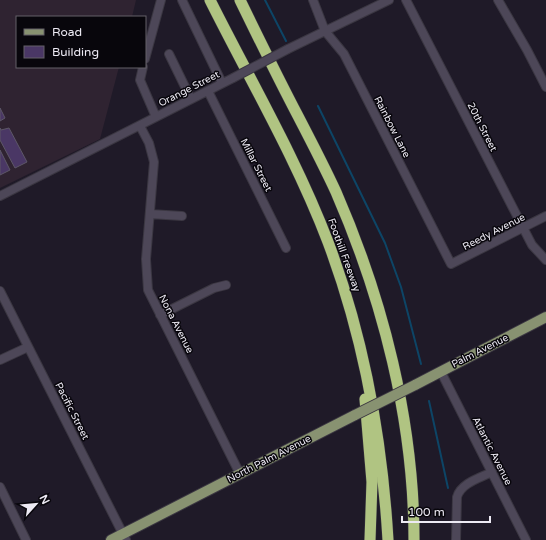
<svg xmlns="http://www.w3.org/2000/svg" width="546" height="540" font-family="'Varela Round',sans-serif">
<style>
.education{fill:#2f2331}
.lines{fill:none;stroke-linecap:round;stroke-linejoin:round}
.stream{stroke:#0d4566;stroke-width:2}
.building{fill:#4a3765;stroke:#5d5767}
.minor-casing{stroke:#3b3742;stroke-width:10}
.major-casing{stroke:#3b3742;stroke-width:12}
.highway-casing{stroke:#3b3742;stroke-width:12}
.minor{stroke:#4d4758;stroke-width:8}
.major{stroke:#889271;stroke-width:10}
.highway{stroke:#b0c482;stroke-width:11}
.minor-bridge-casing{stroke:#3b3742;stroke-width:10;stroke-linecap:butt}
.major-bridge-casing{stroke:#3b3742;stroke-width:12;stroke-linecap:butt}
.minor-bridge{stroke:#4d4758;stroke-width:8}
.major-bridge{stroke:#889271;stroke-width:10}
.labels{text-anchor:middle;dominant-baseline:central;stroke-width:3;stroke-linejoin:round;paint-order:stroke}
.street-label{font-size:10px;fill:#edeaf4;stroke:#08060c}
</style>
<rect width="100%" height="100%" fill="#1f1a28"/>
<path class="education" d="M0,0H136L132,17H17V67H119L100,139L0,188Z"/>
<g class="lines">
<path class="stream" d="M265,0L286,41
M318,106L385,243L401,287L421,364
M429,401L448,488"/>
</g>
<path class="building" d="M0,108L5,118L0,121Z
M0,128L1,130L9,128L27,162L15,168L0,140Z
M0,150L10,170L0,175Z"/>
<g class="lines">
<defs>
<path id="minor" d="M182,0L222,83
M313,0L325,31L344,54L451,264L546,216
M406,0L532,245L546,260
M498,0L527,50L546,87
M288,49L389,0
M169,54L191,99
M145,59L161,0
M143,67L140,80L156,117
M208,91L286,248
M140,126L149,143L154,162L146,259L148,290L240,474
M0,196L233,78
M150,214L182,216
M0,291L126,540
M160,315L214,288L226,285
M0,360L28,347
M441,372L526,540
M0,487L26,540
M456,540L457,497C461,483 480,478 492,472"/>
<path id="major" d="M415,385L546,317
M111,540L355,415"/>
<path id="highway" d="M210,0C250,80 296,158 328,242C364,338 382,438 388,540
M240,0C259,39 278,78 298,116C311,141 324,166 336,192C383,300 414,421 414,540
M365,399L372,482L370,540"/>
</defs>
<use href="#minor" class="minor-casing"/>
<use href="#major" class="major-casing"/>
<use href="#highway" class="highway-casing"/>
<use href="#minor" class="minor"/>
<use href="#major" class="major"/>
<use href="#highway" class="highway"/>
<defs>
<path id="minor-bridge" d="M233,78L288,49"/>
<path id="major-bridge" d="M355,415L415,385"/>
</defs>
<use href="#minor-bridge" class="minor-bridge-casing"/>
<use href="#major-bridge" class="major-bridge-casing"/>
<use href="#minor-bridge" class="minor-bridge"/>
<use href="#major-bridge" class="major-bridge"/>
</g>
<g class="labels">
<g class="street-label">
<text transform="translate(189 89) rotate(-27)">Orange Street</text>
<text transform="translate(392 127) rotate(63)">Rainbow Lane</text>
<text transform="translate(482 127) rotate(63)">20th Street</text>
<text transform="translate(256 165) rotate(63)">Millar Street</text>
<text transform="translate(494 232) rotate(-27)">Reedy Avenue</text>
<text transform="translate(344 255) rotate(70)">Foothill Freeway</text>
<text transform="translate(176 324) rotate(63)">Nona Avenue</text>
<text transform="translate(480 351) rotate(-27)">Palm Avenue</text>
<text transform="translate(72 411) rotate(63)">Pacific Street</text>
<text transform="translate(492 451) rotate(63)">Atlantic Avenue</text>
<text transform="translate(269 459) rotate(-27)">North Palm Avenue</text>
</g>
</g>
<rect x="16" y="16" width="130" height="52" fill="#08060c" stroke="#646169"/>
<rect x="24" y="29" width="20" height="6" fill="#889271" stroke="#646169"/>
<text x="52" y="36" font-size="12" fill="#edeaf4">Road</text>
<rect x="24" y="46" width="20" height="12" fill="#4a3765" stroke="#646169"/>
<text x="52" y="56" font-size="12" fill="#edeaf4">Building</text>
<g transform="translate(36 504) rotate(63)" stroke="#08060c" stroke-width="3" paint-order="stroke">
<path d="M0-3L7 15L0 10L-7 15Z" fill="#edeaf4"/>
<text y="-6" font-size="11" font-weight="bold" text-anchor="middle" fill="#edeaf4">N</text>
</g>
<path d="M402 516v6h88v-6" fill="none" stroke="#edeaf4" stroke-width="2"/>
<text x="408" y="516" font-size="12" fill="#edeaf4" stroke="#08060c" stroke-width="3" paint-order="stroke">100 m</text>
</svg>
